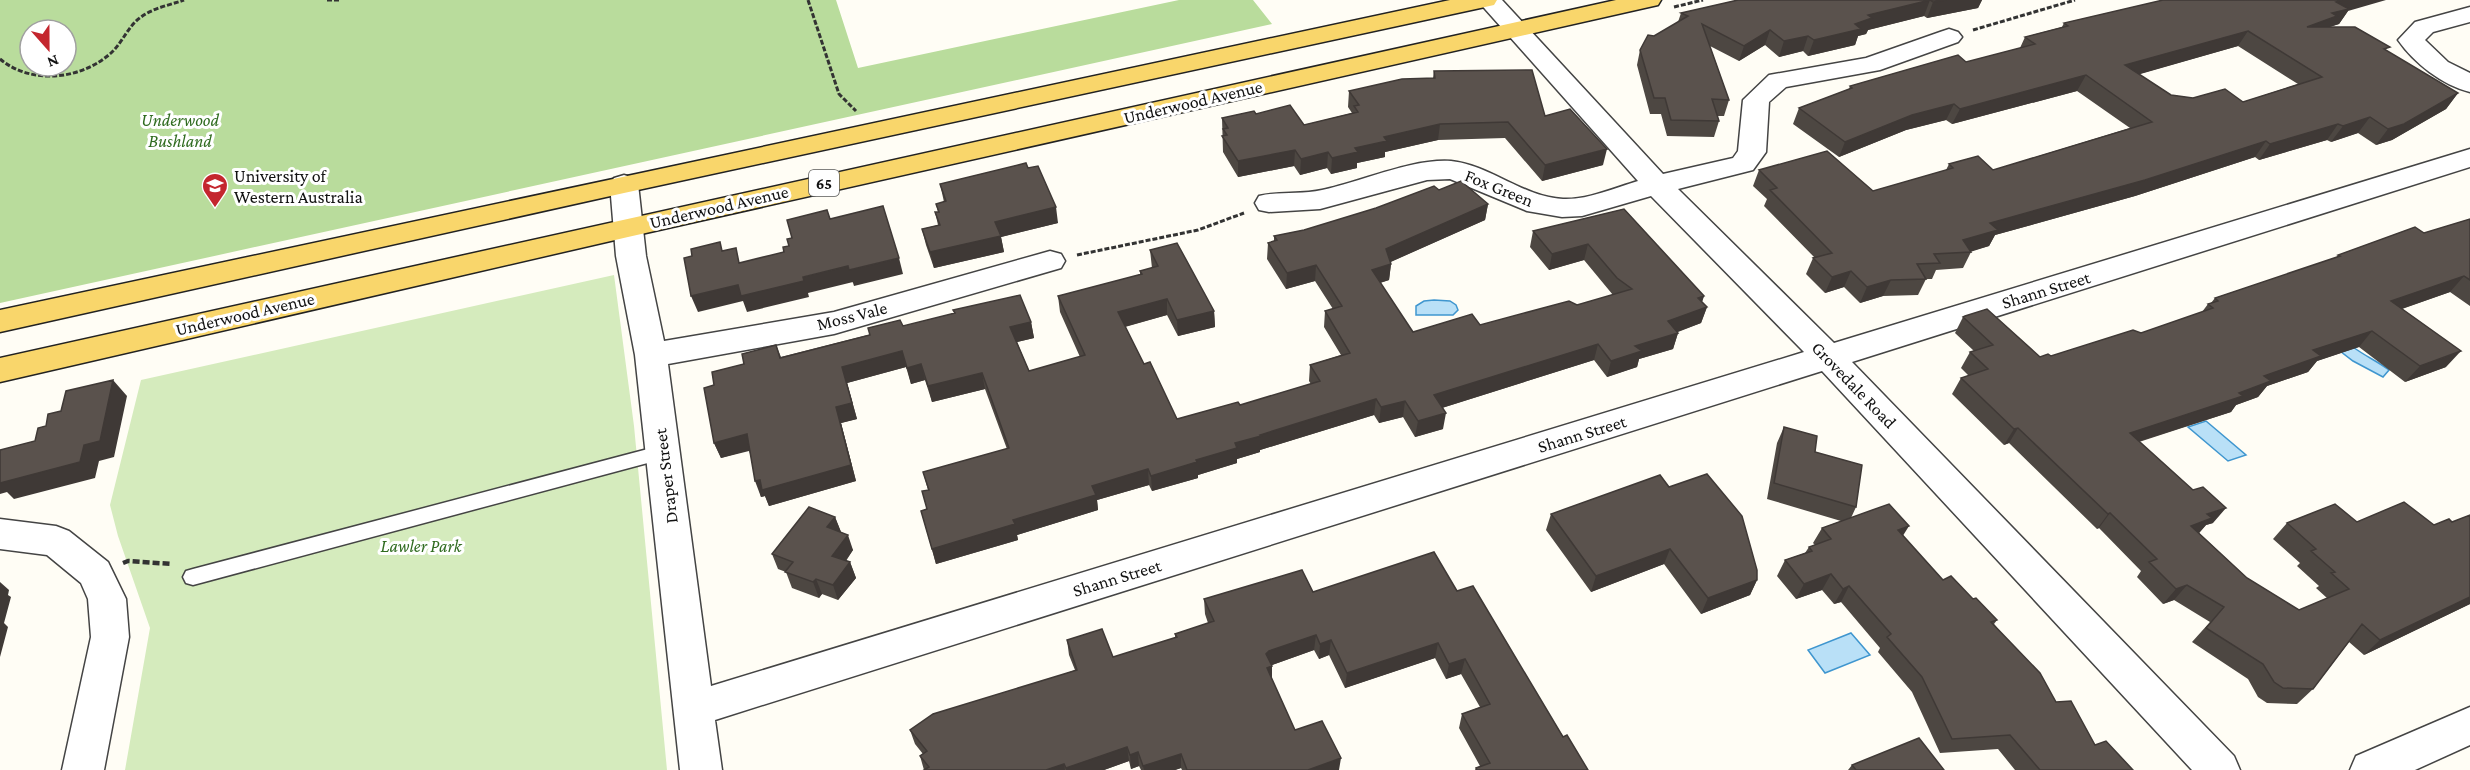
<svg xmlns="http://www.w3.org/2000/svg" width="2470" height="770" font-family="'Crimson Pro',serif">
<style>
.green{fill:#d5ebbd}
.forest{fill:#b9dc9c;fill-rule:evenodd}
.water{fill:#b9e0f7;stroke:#3f96cf;stroke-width:1.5}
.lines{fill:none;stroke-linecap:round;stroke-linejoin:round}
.lane-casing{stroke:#444;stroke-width:3}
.street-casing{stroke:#444;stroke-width:3}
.primary-casing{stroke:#222;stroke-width:3}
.path-far1{stroke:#333;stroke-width:3;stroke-dasharray:5 2;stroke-linecap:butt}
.path{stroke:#333;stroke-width:4.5;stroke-dasharray:7 3;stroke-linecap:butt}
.lane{fill:#fff;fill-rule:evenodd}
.street{fill:#fff;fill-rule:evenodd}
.primary{fill:#f9d66b;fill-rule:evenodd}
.wall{fill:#4d4742;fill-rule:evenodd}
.shaded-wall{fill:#3f3936}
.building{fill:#5a524d;stroke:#3f3936;stroke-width:1.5;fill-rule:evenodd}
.labels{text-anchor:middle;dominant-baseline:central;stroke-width:6;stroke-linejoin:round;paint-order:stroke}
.shield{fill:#fff;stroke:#585858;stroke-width:1.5}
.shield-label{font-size:16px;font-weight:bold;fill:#111}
.street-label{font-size:18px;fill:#111;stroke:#fff}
.park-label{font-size:18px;font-style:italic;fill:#2f6b1f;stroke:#fff}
.poi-label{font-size:18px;fill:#111;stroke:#fff;text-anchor:start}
</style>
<rect width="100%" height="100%" fill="#fffdf5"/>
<path class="green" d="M614,275L634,426L667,770H125L150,628L118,536L110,505L141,380Z"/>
<path class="forest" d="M0,0H836L858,68L1179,0H1253L1272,24L0,303ZM30,30H66V66H30Z"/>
<path class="water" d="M1434,300L1450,301L1456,305L1458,310L1453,315H1416V306L1424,301Z
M2353,347C2365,356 2377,361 2389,370L2383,377L2353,361L2340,351Z
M2206,421L2246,455L2228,461L2188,427Z
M1851,633L1870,655L1825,673L1808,650Z"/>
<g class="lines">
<defs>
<path id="lane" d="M663,445L670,447L672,452L670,457L193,585L186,583L183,577L186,571L193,569Z"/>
<path id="street" d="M1477,0H1502L1663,174L1733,158L1738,151L1743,100L1769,75L1866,58L1940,32L1949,29L1958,32L1962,37L1958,42L1880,70L1786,87L1769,102L1766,152L1753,170L1678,189L1834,343L2470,149V167L1852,362L2234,756L2240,770H2192L1822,371L715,720L722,770H680L635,355L616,256L610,184L614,178L624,175L634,178L638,184L646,256L664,341L834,312L1050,251L1061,254L1065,261L1061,268L834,334L668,364L711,686L1804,352L1651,196L1582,216L1562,217L1527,211L1450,179L1427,180L1320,209L1269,212L1259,210L1255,203L1259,196C1279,191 1301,195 1322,190C1360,182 1413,158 1451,161C1490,165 1523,197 1563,199C1588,200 1614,188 1638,181Z
M2470,7V22L2433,32L2425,40L2448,62L2470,73V92C2442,85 2414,63 2398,40L2415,22Z
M0,519L56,526L69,531L108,562L126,599L129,637L104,770H62L91,637L88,599L81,583L47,555L0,549Z
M2470,707V745L2415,770H2350L2356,756Z"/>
<path id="primary" d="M1450,0H1497L1494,5L1485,7L624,193L0,332V310Z
M1616,0H1661L1658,5L1649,7L628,237L0,382V358Z"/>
</defs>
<use href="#lane" class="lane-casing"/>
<use href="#street" class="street-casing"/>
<use href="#primary" class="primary-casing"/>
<path class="path-far1" d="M327,0H341
M808,0L839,94L856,111
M1674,7L1703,0
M1973,30L2075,0
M0,59C31,85 81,80 111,53C123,42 128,26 141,17C153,8 170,5 184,0
M1077,255L1198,230L1244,213"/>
<path class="path" d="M123,563L128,561L172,564"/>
<use href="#lane" class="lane"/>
<use href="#street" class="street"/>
<use href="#primary" class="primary"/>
</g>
<path class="wall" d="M1738,0H1982L1978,8L1927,18L1924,16L1868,30L1866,34L1858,36L1855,45L1808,56L1803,51L1779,57L1765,45L1739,61L1710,46L1729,100L1724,116H1717L1719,121L1714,137L1667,136L1661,114H1650L1637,65L1640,50L1678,22L1681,13Z
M2348,11L2339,24L2329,27L2387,51L2458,93L2446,109L2392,140L2376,145L2358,133L2331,142L2327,140L2259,160L2255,157L2135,196L1995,235L1989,246L1971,251V252L1963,268L1936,270L1932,279H1926L1918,295L1883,296L1860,303L1844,287L1825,293L1806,274L1813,258H1815L1764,206L1767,199L1753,186L1759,170L1873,191L1946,170L1949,164L1993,170L2130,128L2077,91L1952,124L1946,120L1906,130L1839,157L1793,124L1799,108L1849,89L1850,86L1966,62L2020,48L2025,37L2062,27L2064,23ZM2238,46L2298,84L2243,102L2193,98L2171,95L2139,74Z
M1434,71L1545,116L1603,165L1542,181L1505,138L1438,140L1385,152V157L1357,163V168L1331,174L1327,168L1300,175L1294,166L1238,177L1223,152L1222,118L1256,114L1304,125L1352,113L1348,107L1349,91L1433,78Z
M1028,168L1058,223L1001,237L1004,252L934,268L926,245L922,229L938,225L935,212H938L936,204L944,202L940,184Z
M1439,190L1488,204L1485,220L1390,262L1391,264L1389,280L1380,283L1413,332L1480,325L1577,305L1613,295L1584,260L1549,270L1530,247L1533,231L1624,209L1704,296L1702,302L1707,307L1701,323L1678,332V333L1673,349L1639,359L1637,367L1607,377L1594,360L1442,408L1443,429L1415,437L1403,417L1379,423L1374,415L1260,450V452L1237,459V463L1198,475V478L1152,491L1149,485L1097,500L1098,510L1017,535L1018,540L936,564L921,511L927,509L928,490L923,472L1007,449L985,389L932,402L925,380L911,384L906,367L847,383L857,419L841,423L856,481L769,506L765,496L761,497L749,450L721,458L714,443V385L776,345L781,357L903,326L1031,322L1034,338L1017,342L1029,371L1080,357L1060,312L1058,296L1140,275V271L1152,268L1150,250L1214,311L1215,327L1178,336L1167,315L1125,327L1144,364L1177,419L1240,405L1311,384L1309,381L1310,365L1341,355L1324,327L1325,311L1333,309L1315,281L1286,289L1267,259L1268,243L1274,241V236L1304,230Z
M2470,219V306L2450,292L2402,309L2446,367L2405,382L2359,347L2317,361L2308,372L2267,386L2258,397L2236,405L2231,412L2139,442L2213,523L2206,525L2199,533L2247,578L2299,610L2327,598L2316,588L2319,586L2297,566L2300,563L2273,539L2287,523L2357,522L2434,525L2452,522L2470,515V604L2364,655L2349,642L2313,689L2297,704L2267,703L2258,697L2248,679L2192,642L2210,622L2174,600L2163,604L2137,577L2141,571L2099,528L2097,529L2009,443L2004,445L1952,394L1961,378L1969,376L1961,368L1970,352L1974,351L1955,333L1963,317L2040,357L2051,356L2141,333L2202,312L2208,304L2211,303L2215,298L2336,258L2338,255L2424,233Z
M1784,427L1815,452L1856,507L1851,518L1903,536L1943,580L1973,599L1997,620L1994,624L2056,702L2095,745L2133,770H2015L1998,749L1940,753L1912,692L1878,652L1880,648L1841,602L1834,604L1822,590L1796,599L1777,576L1785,560L1805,553L1809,547L1815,545L1813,543L1822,528L1841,521L1767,499L1777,443Z
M1669,487L1757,580L1750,595L1701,614L1664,564L1591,592L1546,530L1551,514Z
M835,517L841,532L853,550L846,561L850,562L856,578L838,600L822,594L819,598L792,588L786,572L778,569L772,554Z
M1457,591L1588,770H1475L1476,768L1480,766L1459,728L1462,714L1480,707L1461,674L1446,679L1435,658L1345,688L1329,655L1319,659L1314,650L1272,665V680L1295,730L1339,770H1182L1181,768L1175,770H1141L1139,766L1131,769L1129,761L1104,770H924L920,756L923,754L915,744L910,730L1075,670L1069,655L1067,640L1113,657L1175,638V634L1208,623L1205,614L1204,599L1313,592Z
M1852,765L1944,770H1848Z"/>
<path class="shaded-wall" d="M1930,0L1924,16L1868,30L1866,34L1858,36L1855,45L1808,56L1814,40L1855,24L1868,15Z
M1946,0H1982L1978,8L1927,18L1933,2Z
M2342,0H2386L2348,11L2339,24L2330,27H2307L2336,2Z
M1770,30L1765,45L1739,61L1744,46Z
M2248,31L2238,46L2116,81L2125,65Z
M1808,36L1803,51L1779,57L1784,41Z
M2086,75L2077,91L1952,124L1960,109Z
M2458,93L2446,109L2392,140L2376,145L2388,129Z
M1954,104L1946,120L1906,130L1839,157L1845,142L1912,115Z
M2370,117L2358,133L2331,142L2343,126Z
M1440,124L1438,140L1385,152V157L1357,163V168L1331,174L1332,158L1384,137Z
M2338,124L2327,140L2259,160L2270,144Z
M2266,141L2255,157L2135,196L1995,235L1989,246L1967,253L1963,240L1990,223Z
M1607,149L1603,165L1542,181L1545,165Z
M1295,150L1294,166L1238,177V161Z
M1328,152L1327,168L1300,175L1301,159Z
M1488,204L1485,220L1384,265L1386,249Z
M1056,207L1058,223L1001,237L1004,252L934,268L930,252L995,222Z
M1588,244L1584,260L1549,270L1552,254Z
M899,258L903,274L854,286L849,270Z
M1391,264L1389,280L1370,286L1372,270Z
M1316,265L1315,281L1286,289L1287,273Z
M848,266L853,282L808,293L809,297L747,312L743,301L698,312L691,296L738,285L803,277Z
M1851,271L1844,287L1825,293L1832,277Z
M2464,276L2450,292L2378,317L2391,301Z
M1891,280L1883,296L1860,303L1867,287Z
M1704,296L1699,310L1707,307L1701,323L1663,337L1668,321L1698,298Z
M1167,299V315L1120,328L1118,312Z
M1214,311L1215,327L1178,336L1177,320Z
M1031,322L1034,338L1013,343L1010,327Z
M2372,331L2359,347L2317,361L2308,372L2267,386L2258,397L2236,405L2231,412L2118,448L2130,433L2239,393L2264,376L2313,350Z
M1678,333L1673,349L1639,359L1637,367L1607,377L1611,361L1635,346Z
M1598,344L1594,360L1432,411L1434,395Z
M902,351L906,367L847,383L857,419L841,423L856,481L769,506L765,496L761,497L755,481L836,407L842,367Z
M2461,351L2446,367L2405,382L2420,366Z
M921,364L925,380L911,384L907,368Z
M982,373L985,389L932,402L928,386Z
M113,380L127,396L114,457L99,461L95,478L14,499L7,492L0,494V474L84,445Z
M1376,399L1374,415L1260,450V452L1237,459V463L1198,475V478L1152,491L1151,476L1196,460L1235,443L1260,435Z
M1405,401L1403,417L1379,423L1381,407Z
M1446,413L1443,429L1415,437L1418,421Z
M2018,428L2009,443L2004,445L2014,429Z
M747,434L753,450L721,458L714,443Z
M1148,469L1149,485L1097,500L1098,510L1017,535L1018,540L936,564L932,549L1013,520L1092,486Z
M2226,508L2213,523L2206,525L2199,533L2191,526L2207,514Z
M2110,513L2099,528L2097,529L2108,514Z
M835,517L841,532L827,527Z
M1909,526L1899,542L1898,530Z
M848,535L853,550L838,571L832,556Z
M1670,549L1664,564L1591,592L1596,576Z
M850,562L856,578L838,600L833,585Z
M1831,574L1822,590L1796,599L1804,584Z
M816,579L822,594L819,598L813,582Z
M1757,580L1750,595L1701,614L1708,598Z
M0,582L9,590L8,595L11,597L4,623L8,627L0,657Z
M2187,585L2174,600L2163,604L2176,589Z
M1849,586L1841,602L1834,604L1843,589Z
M2470,597V604L2364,655L2380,640Z
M1316,635L1314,650L1269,666L1266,654L1269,651Z
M1331,640L1329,655L1319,659L1320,644Z
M1438,643L1435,658L1345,688L1347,673Z
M1465,659L1461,674L1446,679L1449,664Z
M1272,666V681L1267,668Z
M1127,747L1129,761L1104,770H1066V768Z
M1138,752L1139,766L1131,769L1130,755Z
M1181,754V768L1175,770H1144L1143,766Z
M1341,758L1339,770H1308Z
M1064,764L1065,770H1046Z"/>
<path class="building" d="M1738,0H1946L1933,2L1930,0L1868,15L1872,18L1855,24L1861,29L1814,40L1808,36L1784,41L1770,30L1744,46L1702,24L1729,100L1712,99L1719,121L1671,120L1665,98H1654L1640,50L1648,35L1654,36L1688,16L1681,13Z
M2163,0H2342L2336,2L2349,9L2332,13L2337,16L2307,27H2355L2390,47L2384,49L2458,93L2404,124L2388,129L2370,117L2343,126L2338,124L2270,144L2266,141L2145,180L1990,223L1998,230L1963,240L1971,252L1934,254L1940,263L1917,264L1926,279L1891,280L1867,287L1851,271L1832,277L1813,258L1832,253L1770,190L1777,188L1759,170L1827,151L1873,191L1953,168L1949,164L1978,156L1993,170L2152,122L2086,75L1960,109L1954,104L1912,115L1845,142L1799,108L1852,88L1850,86L1958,55L1966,62L2035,44L2025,37L2068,26L2064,23ZM2248,31L2322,77L2243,102L2225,89L2193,98L2171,95L2125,65Z
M1532,70L1545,116L1570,109L1607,149L1545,165L1508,122L1440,124L1384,137L1387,141L1355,148L1358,152L1332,158L1328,152L1301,159L1295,150L1238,161L1222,136L1227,135L1223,129L1228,128L1222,118L1254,111L1256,114L1290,105L1304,125L1358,112L1354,106L1359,105L1349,91L1402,79L1435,78L1434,71Z
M1026,163L1028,168L1038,166L1056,207L995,222L1001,236L930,252L922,229L940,225L935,212H939L936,204L946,201L940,184Z
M1461,181L1488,204L1386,249L1391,264L1372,270L1413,332L1472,314L1480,325L1569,301L1577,305L1632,289L1617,278L1588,244L1552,254L1533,231L1624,209L1704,296L1698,298L1707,307L1668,321L1678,333L1635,346L1642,351L1611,361L1598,344L1434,395L1446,413L1418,421L1405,401L1381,407L1376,399L1260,435L1261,436L1235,443L1237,448L1196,460L1197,462L1151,476L1148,469L1092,486L1096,495L1013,520L1015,524L932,549L921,511L927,509L922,491L929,490L923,472L1009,448L982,373L928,386L921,364L907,368L902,351L842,367L852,403L836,407L851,465L762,490L760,480L755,481L747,434L714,443L704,388L714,385L712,372L744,364L742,354L776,345L780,358L870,335L868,328L900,320L903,326L955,313L953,310L1020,295L1031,322L1010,327L1029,371L1085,355L1058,296L1142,274L1140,271L1158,266L1150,250L1177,243L1214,311L1177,320L1167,299L1118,312L1144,364L1150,362L1177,419L1238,402L1240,405L1320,381L1310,365L1350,353L1325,311L1342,306L1316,265L1287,273L1268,243L1277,240L1274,236L1304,230L1376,208L1434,186L1439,190Z
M883,206L899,258L849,270L848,266L803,277L804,281L741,296L738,285L691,296L684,258L692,256L691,249L720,242L722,251L736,248L739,263L784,252L783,247L789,246L787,239L792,238L787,220L827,210L830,219Z
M2470,219V280L2464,276L2391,301L2461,351L2420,366L2372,331L2313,350L2321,356L2264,376L2271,381L2239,393L2243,396L2130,433L2193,490L2203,487L2226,508L2207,514L2212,518L2191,526L2247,578L2299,610L2349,589L2331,573L2335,572L2311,551L2316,549L2287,523L2335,504L2357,522L2404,502L2434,525L2449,519L2452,522L2470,515V597L2380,640L2362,624L2313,689L2283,688L2274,682L2263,664L2206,628L2224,607L2187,585L2176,589L2149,562L2157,559L2110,513L2108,514L2018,428L2014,429L1961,378L1988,369L1970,352L1993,345L1963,317L1965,316L1987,309L2040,357L2048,354L2051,356L2133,330L2141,333L2213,308L2208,304L2218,301L2215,298L2340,256L2338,255L2415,227L2424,233Z
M113,380L100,441L84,445L80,462L0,483V450L35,441L38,428L46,426L48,414L61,411L66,391Z
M1784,427L1817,436L1815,452L1862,465L1856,507L1774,483Z
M1707,474L1742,516L1757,570V580L1708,598L1670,549L1596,576L1551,514L1660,475L1669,487Z
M1889,504L1909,526L1898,530L1943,580L1951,576L1973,599L1976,598L1997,620L1991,622L2040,673L2056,702L2071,701L2095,745L2106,741L2133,770H2040L2010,735L1952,739L1922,677L1887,637L1891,634L1849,586L1843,589L1831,574L1804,584L1785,560L1812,551L1809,547L1831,539L1822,528Z
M809,507L835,517L827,527L848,535L832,556L850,562L833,585L816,579L813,582L785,572L793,562L772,554Z
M1434,552L1457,591L1473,586L1563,737L1567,735L1588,770H1477L1476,768L1490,763L1462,714L1490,704L1465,659L1449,664L1438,643L1347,673L1331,640L1320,644L1316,635L1269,651L1266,654L1272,666L1267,668L1295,730L1322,721L1341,758L1308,770H1187L1181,754L1143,766L1138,752L1130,755L1127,747L1066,768L1064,764L1046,770H924L929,767L920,756L927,751L910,730L933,714L1077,670L1067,640L1102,629L1113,657L1177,637L1175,634L1214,621L1204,599L1302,570L1313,592Z
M1919,738L1944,770H1856L1852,765Z"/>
<defs>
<symbol id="university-pin" viewBox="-11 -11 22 30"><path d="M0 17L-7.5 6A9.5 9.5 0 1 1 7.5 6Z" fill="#c4262e" stroke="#fff"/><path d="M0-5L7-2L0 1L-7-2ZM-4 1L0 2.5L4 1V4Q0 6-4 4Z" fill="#fff"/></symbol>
</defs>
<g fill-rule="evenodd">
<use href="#university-pin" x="200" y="171" width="30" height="40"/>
</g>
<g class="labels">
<rect class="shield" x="809" y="170" width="30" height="26" rx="4.5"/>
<g class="shield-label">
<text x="824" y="183">65</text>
</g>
<g class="street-label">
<text transform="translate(1193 102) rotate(-13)">Underwood Avenue</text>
<text transform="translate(1499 188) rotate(22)">Fox Green</text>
<text transform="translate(719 207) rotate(-13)">Underwood Avenue</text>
<text transform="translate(2046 290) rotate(-17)">Shann Street</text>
<text transform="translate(245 314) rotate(-13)">Underwood Avenue</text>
<text transform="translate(852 316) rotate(-14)">Moss Vale</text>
<text transform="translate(1854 385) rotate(46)">Grovedale Road</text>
<text transform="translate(1582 434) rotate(-17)">Shann Street</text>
<text transform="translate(666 476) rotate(-97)">Draper Street</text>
<text transform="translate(1117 578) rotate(-17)">Shann Street</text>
</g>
<g class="park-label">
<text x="180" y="120">Underwood<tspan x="180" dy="21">Bushland</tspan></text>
<text x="421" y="546">Lawler Park</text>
</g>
<g class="poi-label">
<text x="234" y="176">University of<tspan x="234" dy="21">Western Australia</tspan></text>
</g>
</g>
<g transform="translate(48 48) rotate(159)"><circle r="28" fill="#ffffff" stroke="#a0a0a0" stroke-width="1.5"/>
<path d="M0-4.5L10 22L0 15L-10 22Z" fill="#c4262e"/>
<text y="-9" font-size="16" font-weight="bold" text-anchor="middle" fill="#111111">N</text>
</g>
</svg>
